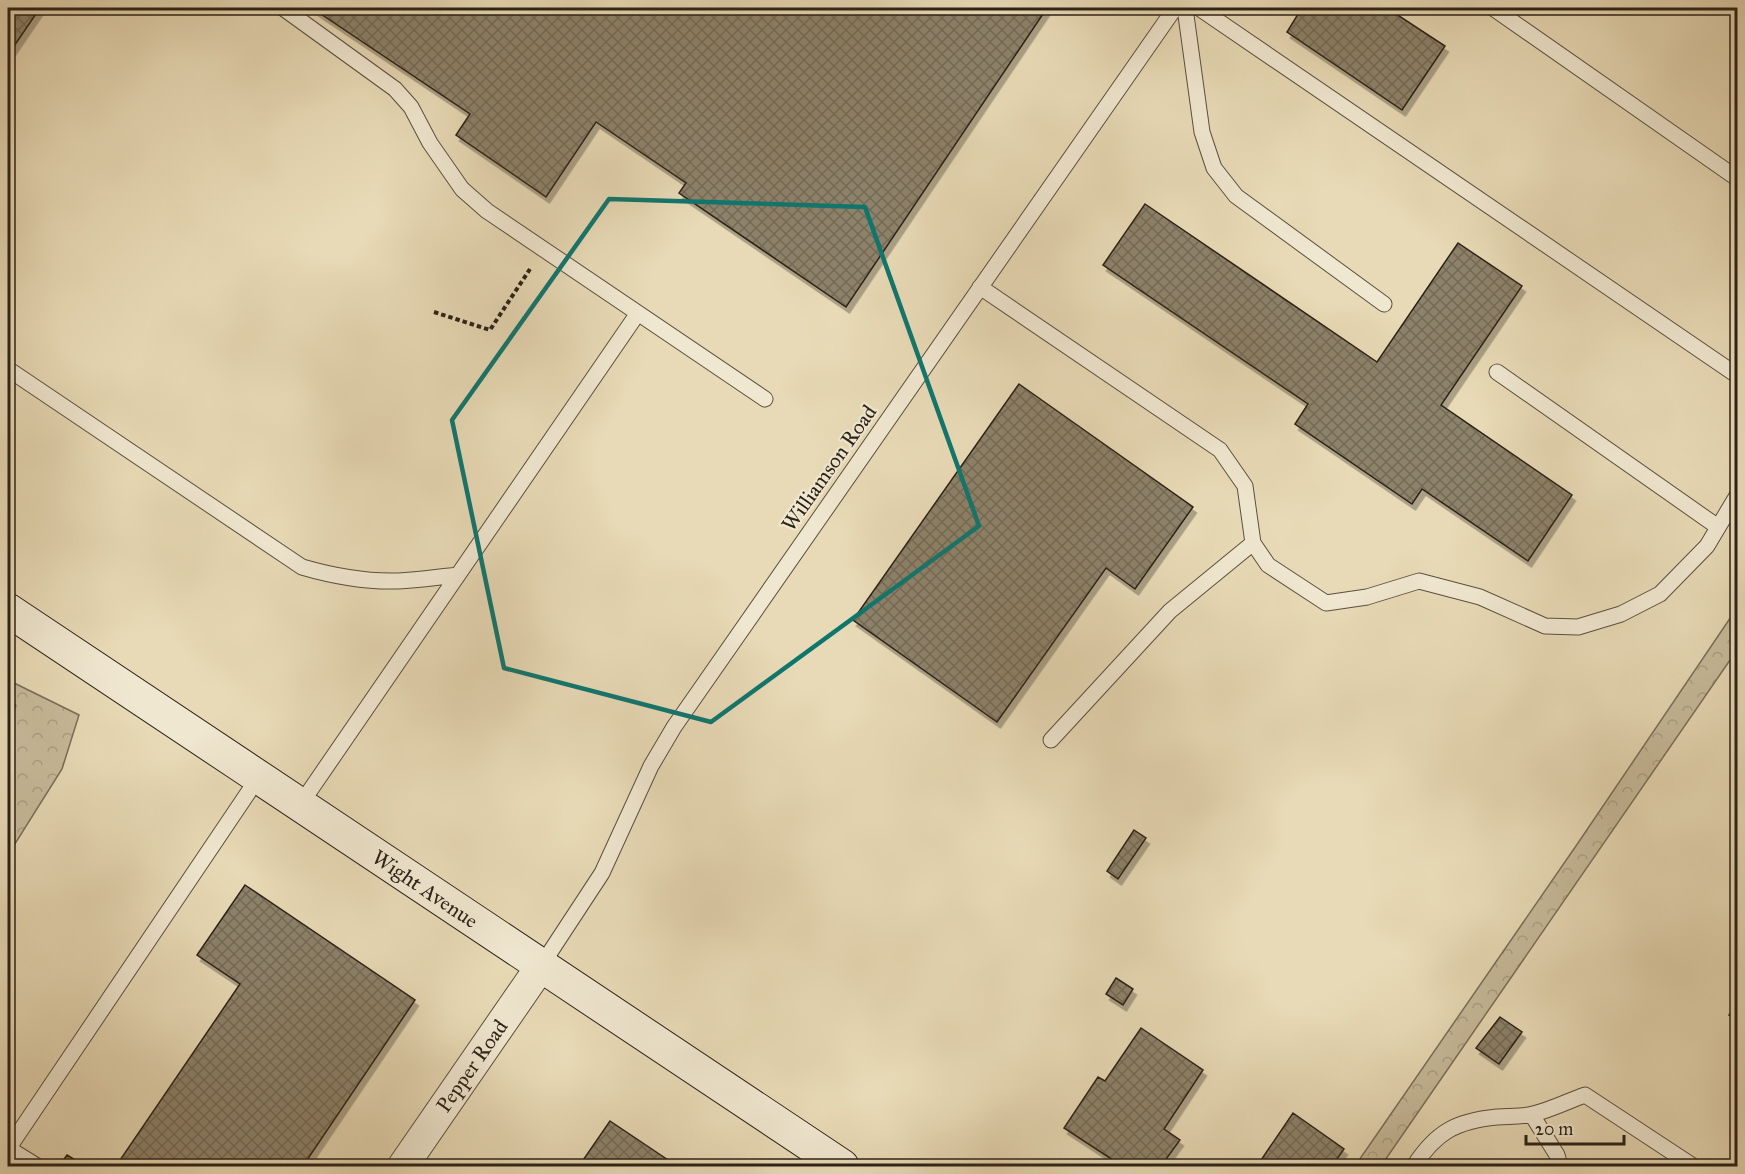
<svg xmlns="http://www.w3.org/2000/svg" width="1745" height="1174" font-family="'IM FELL Great Primer',serif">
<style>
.forest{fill:url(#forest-crowns);stroke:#7a6e59;stroke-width:1.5}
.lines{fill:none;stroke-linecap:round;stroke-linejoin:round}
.stream{stroke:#766b56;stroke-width:9}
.building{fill:url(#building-cross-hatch);stroke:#2b2217;stroke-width:1.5;filter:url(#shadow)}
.lane-casing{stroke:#5a503f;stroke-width:17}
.street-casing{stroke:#5a503f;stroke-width:32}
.secondary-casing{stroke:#2b2217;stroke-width:35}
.path{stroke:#2b2217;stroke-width:4;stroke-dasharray:4.5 3;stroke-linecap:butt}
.lane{stroke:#f0e7d0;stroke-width:15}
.street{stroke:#f0e7d0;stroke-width:30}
.secondary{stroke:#f0e7d0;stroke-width:33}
.marked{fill:none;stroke:#0f766e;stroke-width:4.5;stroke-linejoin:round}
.labels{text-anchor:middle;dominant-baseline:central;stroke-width:4.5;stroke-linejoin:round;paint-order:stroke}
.street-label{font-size:21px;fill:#2b2217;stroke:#f0e7d0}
</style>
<defs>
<pattern id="forest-crowns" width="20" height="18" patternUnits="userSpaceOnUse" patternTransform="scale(1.5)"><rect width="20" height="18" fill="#c8bb9b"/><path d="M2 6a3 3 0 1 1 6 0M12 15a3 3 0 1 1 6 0" fill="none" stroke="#aca085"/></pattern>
<pattern id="building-cross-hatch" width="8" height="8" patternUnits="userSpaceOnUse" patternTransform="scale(1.5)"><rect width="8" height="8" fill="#8d826a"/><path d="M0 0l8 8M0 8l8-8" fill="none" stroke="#736a56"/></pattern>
<filter id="shadow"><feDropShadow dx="3.5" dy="6" stdDeviation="0" flood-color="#0004"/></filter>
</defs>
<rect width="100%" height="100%" fill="#e8dab6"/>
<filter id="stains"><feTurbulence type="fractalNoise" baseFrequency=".00333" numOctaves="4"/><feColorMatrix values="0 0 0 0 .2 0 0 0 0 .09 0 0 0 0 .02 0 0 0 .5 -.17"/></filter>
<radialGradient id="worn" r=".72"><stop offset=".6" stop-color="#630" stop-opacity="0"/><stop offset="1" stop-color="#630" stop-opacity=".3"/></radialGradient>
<path class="forest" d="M1737,608V650L1381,1166H1355L1578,843Z
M8,680L79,715L62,769L8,855Z"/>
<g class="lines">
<path class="stream" d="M8,711L12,706"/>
</g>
<path class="building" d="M8,8H40L8,55Z
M312,8H1047L846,307L679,193L686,183L596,122L546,197L456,135L470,114Z
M1295,8H1387L1445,46L1402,110L1287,32L1300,11Z
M1145,204L1377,362L1458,243L1522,286L1441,405L1572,495L1528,561L1422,489L1412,504L1295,424L1308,404L1103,265Z
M1019,384L1193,507L1135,589L1106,568L997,722L853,620Z
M1134,830L1146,838L1118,879L1107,871Z
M245,885L415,1000L303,1166H116L240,984L197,955Z
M1116,978L1133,989L1123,1005L1106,994Z
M1738,1003V1021L1729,1015Z
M1500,1017L1522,1032L1499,1064L1476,1048Z
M1141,1028L1203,1070L1164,1129L1180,1140L1161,1166H1122L1064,1128L1098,1077L1105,1081Z
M1293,1113L1344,1149L1332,1166H1257Z
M610,1121L677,1166H579Z
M67,1155L85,1166H59Z"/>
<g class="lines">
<defs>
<path id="lane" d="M283,8L395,89L411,107L430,143L462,189L487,211L765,399
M1185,8L1202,132L1214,168L1236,196L1384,304
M1199,8L1738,376
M1493,8L1738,179
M980,287L1220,450L1245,486L1253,543L1268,565L1326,603L1367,597L1419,581L1480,597L1545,626L1578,627L1621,614L1660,594L1707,546L1738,494
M8,369L302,567C333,576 365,582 398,581C418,580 438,577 458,575
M1497,372L1718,527
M1051,740L1170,611L1253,543
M300,805L638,313
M541,966L602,873L651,766L674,727L1175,8
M1532,1115L1557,1155L1560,1166
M8,1148L37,1166
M8,1149L258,778
M1414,1166C1436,1132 1456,1121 1497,1117C1509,1116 1522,1117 1533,1114C1551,1110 1568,1101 1585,1095L1693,1166"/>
<path id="street" d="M403,1166L541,966"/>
<path id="secondary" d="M8,610L842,1166"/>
</defs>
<use href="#lane" class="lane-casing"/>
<use href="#street" class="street-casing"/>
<use href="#secondary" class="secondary-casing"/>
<path class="path" d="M434,312L490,330L530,269"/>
<use href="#lane" class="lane"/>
<use href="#street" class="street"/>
<use href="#secondary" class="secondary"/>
</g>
<path class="marked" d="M609,199L865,207L979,526L711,722L504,668L452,420Z"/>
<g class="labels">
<g class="street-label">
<text transform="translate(829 468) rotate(-55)">Williamson Road</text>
<text transform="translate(425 889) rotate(34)">Wight Avenue</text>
<text transform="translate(472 1066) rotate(-55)">Pepper Road</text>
</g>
</g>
<rect width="1745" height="1174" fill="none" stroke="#e8dab6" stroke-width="30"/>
<rect x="9" y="9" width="1727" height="1156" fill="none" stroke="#2b2217" stroke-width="3"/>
<rect x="15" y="15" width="1715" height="1144" fill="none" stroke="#2b2217" stroke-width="1.5"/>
<path d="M1526 1135v9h98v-9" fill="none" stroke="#2b2217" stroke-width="3"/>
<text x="1535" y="1135" font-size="18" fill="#2b2217" stroke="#f0e7d0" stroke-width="4.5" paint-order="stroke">20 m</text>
<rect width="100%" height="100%" filter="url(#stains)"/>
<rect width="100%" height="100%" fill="url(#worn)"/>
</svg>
